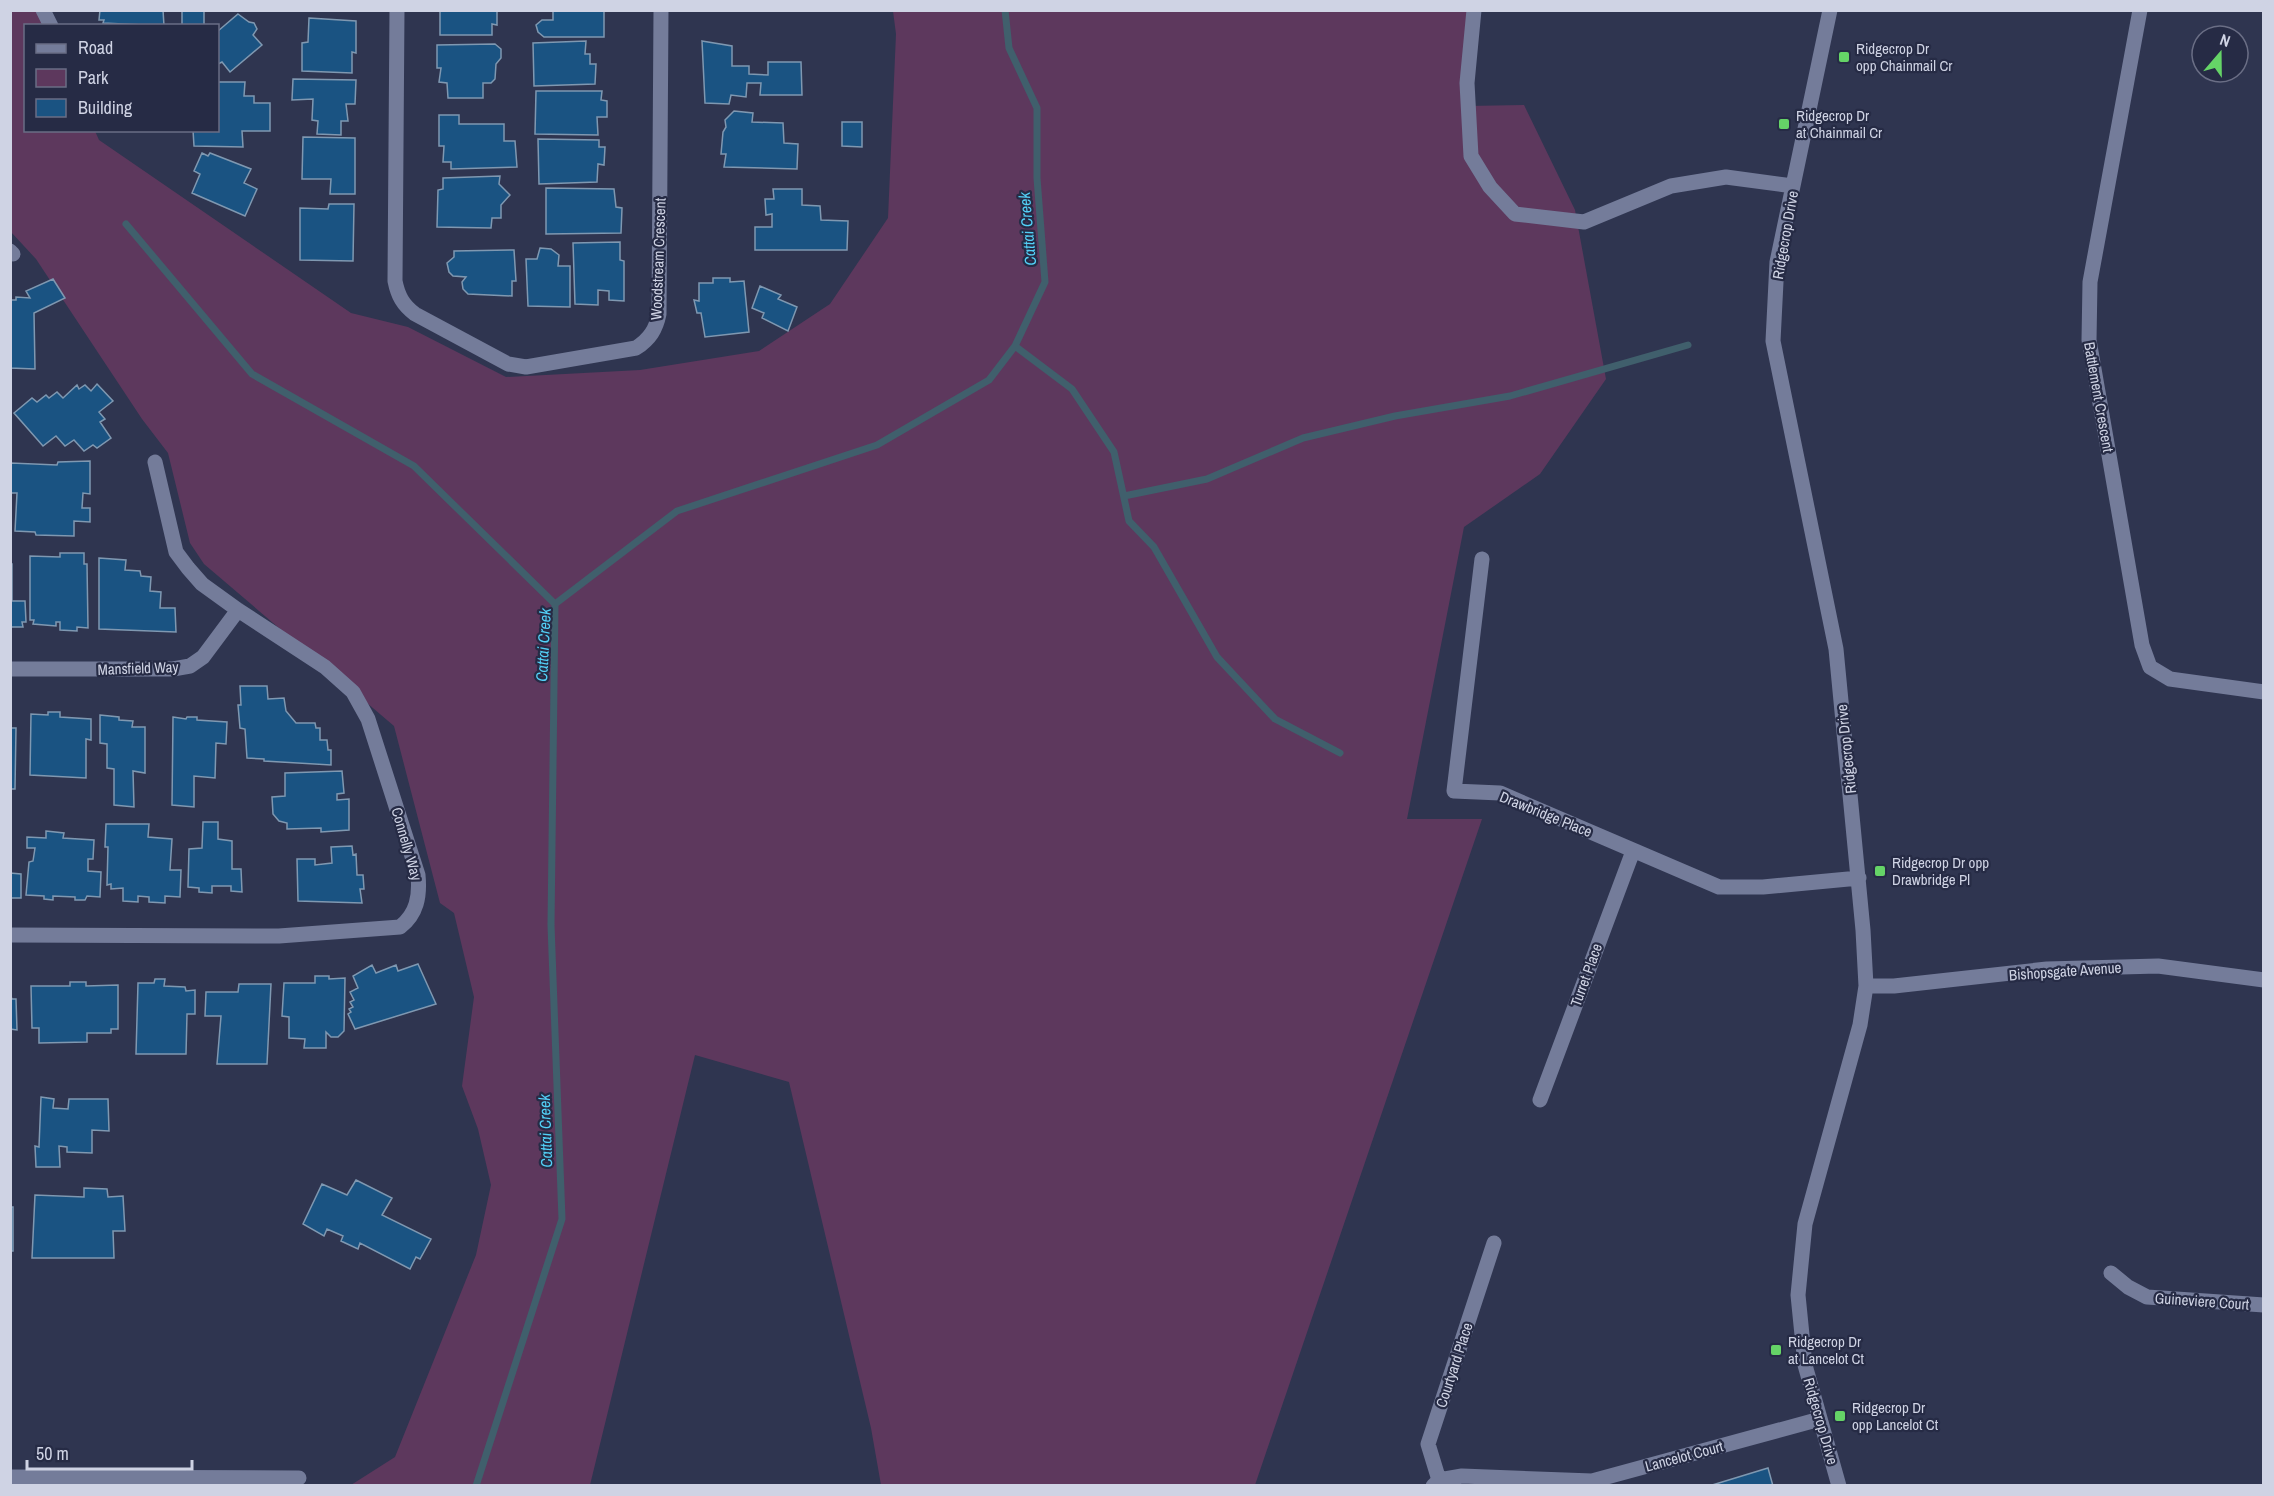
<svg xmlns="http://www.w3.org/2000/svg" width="2274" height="1496" font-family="'Archivo Narrow',sans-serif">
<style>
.green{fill:#5d385d}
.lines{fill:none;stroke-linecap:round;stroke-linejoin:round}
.stream{stroke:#405f6c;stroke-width:7}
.building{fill:#1a5382;stroke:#7f98b1;stroke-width:1.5}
.street{stroke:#747c9a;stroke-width:15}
.poi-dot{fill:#65d467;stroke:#262b45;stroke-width:2}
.labels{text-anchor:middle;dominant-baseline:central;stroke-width:4.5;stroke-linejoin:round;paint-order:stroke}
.poi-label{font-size:15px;fill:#cfd3e4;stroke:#262b45;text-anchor:start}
.street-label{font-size:15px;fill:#cfd3e4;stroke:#262b45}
.water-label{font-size:16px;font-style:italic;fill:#53d0f7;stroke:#262b45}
</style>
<rect width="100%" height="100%" fill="#2f3550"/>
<path class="green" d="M11,11H41L48,25L26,26V130L95,131L99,140L351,313L408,327L506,377L640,370L759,351L830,304L888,218L896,34L893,11H1471L1467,106L1524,105L1575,210L1606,379L1540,474L1464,527L1407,819H1482L1255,1485H881L871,1428L789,1082L695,1055L590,1485H351L395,1457L476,1255L491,1185L478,1129L462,1086L474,997L454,913L440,903L394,726L204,564L190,543L168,453L142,419L36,259L11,232Z"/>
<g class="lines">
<path class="stream" d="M126,224L252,374L414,466L555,604
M1015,346L1072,389L1114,452L1129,521L1154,547L1217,657L1275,719L1340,753
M1124,496L1207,479L1303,438L1395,416L1510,396L1688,345
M476,1486L562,1219L551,925L555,604L677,511L877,445L989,380L1015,346L1045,282L1037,178V108L1009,48L1005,10"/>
</g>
<path class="building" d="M100,10H163L164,26L103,23L104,20H99Z
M182,10L204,11V26H182Z
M440,10H497V25L492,24V35H440Z
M553,10H604V37H544L538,32L536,25L542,20H553Z
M238,14L249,22L254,23L257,29L253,35L262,45L230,72L222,62L218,64V31Z
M309,18L356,21V53L352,52V73L302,71V43L308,42Z
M586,41L585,54H590V64H596L595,84L534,86L533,43Z
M702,41L732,46V66H749V74L768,75V62H801L802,95H760L761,83H747L746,97L731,95L729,104L705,103Z
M495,44L501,49V58L496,64L495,79L491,83H483V98H448L447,83L439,82L441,68H437V45Z
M293,79L356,80L355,104H346L348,121H341V135L317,134L318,121L312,120L313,99L292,100Z
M218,82H245L244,96H254V103H270V131H242L243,147L194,146L193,130H218Z
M536,91H602L601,100L607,101V117H597L598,135L535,134Z
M734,111L753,113L752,122L783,123L784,143L798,144L797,169L724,167L726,154H721L723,132L726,127L725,120Z
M439,115H459V124H504V141H515L517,167L451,169V162H443L444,146H439Z
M842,122H862V147L842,146Z
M303,137L355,138V194H330L331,179H302Z
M538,139L599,140V147H605L604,165L598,164L597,182L539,184Z
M202,153L208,156L210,153L251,169L244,183L257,189L245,216L192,193L200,174L194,171Z
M500,176L499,184L510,195L501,205V218H492L491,228L437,227L438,190L443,189V178Z
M546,188L614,189L616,207L622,208L621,233L546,234Z
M773,189H802V205L820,206L821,220L848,221L847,250H755V227H772V214L766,215L765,199H774Z
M329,204H354L353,261L300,260V208L328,209Z
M620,242V260L624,261V301L609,300V291L598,290V305L575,304L573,243Z
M540,248L551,249L559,255L558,266H570V307L528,306L526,259H537Z
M514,250L516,281H512V296L468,294L463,289L462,282L466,277L453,276L449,272L447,263L454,257V251Z
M713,278H730V282L744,281L749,332L705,337L701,313H697L694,300L699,301V283H713Z
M53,279L65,298L34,313L35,369L10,368V300H16V297L30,298L26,291Z
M760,286L781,295L778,299L797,307L788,331L762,318L764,313L752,308Z
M97,384L113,401L99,412L105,419L100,422L111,438L97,448L93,445L84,451L74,440L65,446L56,436L43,446L14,413L32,398L37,402L46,395L49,398L57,392L63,398L77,385L79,389L85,385L91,391Z
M90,461V494L83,493L82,508H90V522L74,521V536L36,535L35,532L15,531L17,493H11V463L57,465L58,462Z
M60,553H84V564H87L88,628L77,627V631L60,630V622H56V626L33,624L34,620H30V556L60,557Z
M99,558L126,560L125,570L140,571L141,576L151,577L150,591L161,592L160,608H175L176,632L99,629Z
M10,564H12V601H25L26,622H22L23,627H10Z
M240,686H267L268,699L284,698L286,711L296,723H315L316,728H320V740H327L328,750H331V765L264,761V759L247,758L245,729L240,728L238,705H241Z
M48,712H60V717L91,719V740L86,739V778L30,775L31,714L48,715Z
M100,715L119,717V720L133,721L132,727H145V773L133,771L134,807L114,805V769L107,768V744L100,743Z
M173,717L186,719L187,717H197V720L227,722L226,744L216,743L215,778L194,776V807L172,805Z
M10,728H16L15,789H10Z
M342,771L344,793L337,794V800L349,799V830L321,832V828L287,829V823L279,821L273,814L272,797L285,796V773Z
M203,822H218V839L232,841V869H241L242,892L231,891V886H212V893L199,892V888L188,887L189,849L202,848Z
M106,824H149L148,837L172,839L170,870H181L180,897L165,896V903L149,902V897L138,896V902L123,901V888L111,889V884L107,885L108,847H105Z
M46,831L64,833L63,838L94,840L93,859H88V871L101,872L100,897L87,896L85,900H75V897L53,896V900L44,899V896L26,895L29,862L33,861L35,848H27V837L46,838Z
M352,846L353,855L356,854L357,875H363L364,889H360L362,903L298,901L297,859H315V865L332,863L331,847Z
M10,873L21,874V898H10Z
M418,964L436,1004L355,1029L348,1014L351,1012L349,1009L353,1007L350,1002L354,1000L350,992L358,988L353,976L372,965L376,973L396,965L398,971Z
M315,976H329V979L345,978L344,1031L338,1037H331L326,1032V1048H304L305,1039L289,1038V1017L282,1016L284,983H315Z
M155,979H165L164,986L185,987L186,991L195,990V1014H187L186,1054H136L138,983H154Z
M70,982H86V986L118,985V1029H111V1033H87V1042L39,1043V1028H32L31,986H70Z
M239,984H271L267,1064H217L221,1016H205L206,992H238Z
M10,994L12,999H16L17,1030L10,1029Z
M41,1097L54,1099L53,1108L68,1109L69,1099H108L109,1131L92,1130V1153L67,1152V1147L59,1146L60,1167H36L35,1146L39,1147Z
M356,1180L392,1198L382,1215L431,1239L420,1259L416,1257L410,1269L360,1243L358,1249L341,1241L343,1236L327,1229L324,1236L303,1224L322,1184L347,1195Z
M84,1188L107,1189L108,1197L123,1196L125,1231H113L114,1258H32L35,1195L84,1197Z
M10,1207H13V1251H10Z
M1768,1468L1773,1486H1709Z"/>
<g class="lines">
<path class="street" d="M43,10L51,26
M397,10L395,281C398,296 403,305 415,314L508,364L526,367L636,348C650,339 656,329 659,314L661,10
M1474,10L1467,83L1471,156L1490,187L1515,214L1584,222L1671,186L1726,177L1793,186
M1830,10L1777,262L1773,341L1836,649L1863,930L1866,986L1860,1025L1805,1224L1798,1295L1805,1365L1839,1486
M2140,10L2090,282L2089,340L2142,645L2150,667L2170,679L2264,692
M10,251L13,254
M1482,559L1454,791L1500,793L1719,887H1763L1859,878
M10,669H173L190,666L203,657L238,610
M10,935L279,936L400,927C417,914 420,896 418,875L368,719L353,692L325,667L238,610L202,584L188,568L176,552L155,462
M1866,986H1894L2047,969L2158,966L2264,980
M1540,1100L1633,851
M2111,1273L2128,1287L2147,1297L2264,1305
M10,1477L299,1478
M1439,1480L1462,1476L1592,1481L1820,1419
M1433,1486L1439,1480L1428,1444L1494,1243"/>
</g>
<g class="poi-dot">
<rect x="1838" y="51" width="12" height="12" rx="3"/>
<rect x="1778" y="118" width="12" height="12" rx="3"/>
<rect x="1874" y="865" width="12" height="12" rx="3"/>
<rect x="1770" y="1344" width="12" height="12" rx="3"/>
<rect x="1834" y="1410" width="12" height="12" rx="3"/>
</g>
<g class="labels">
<g class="poi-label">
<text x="1856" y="48">Ridgecrop Dr<tspan x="1856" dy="17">opp Chainmail Cr</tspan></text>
<text x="1796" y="115">Ridgecrop Dr<tspan x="1796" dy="17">at Chainmail Cr</tspan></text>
<text x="1892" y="862">Ridgecrop Dr opp<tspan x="1892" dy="17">Drawbridge Pl</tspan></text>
<text x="1788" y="1341">Ridgecrop Dr<tspan x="1788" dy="17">at Lancelot Ct</tspan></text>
<text x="1852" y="1407">Ridgecrop Dr<tspan x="1852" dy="17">opp Lancelot Ct</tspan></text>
</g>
<g class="street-label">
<text transform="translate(1785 235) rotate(-80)">Ridgecrop Drive</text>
<text transform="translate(658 259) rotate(-88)">Woodstream Crescent</text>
<text transform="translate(2099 397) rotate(80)">Battlement Crescent</text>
<text transform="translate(138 668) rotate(-2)">Mansfield Way</text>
<text transform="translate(1846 749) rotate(-96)">Ridgecrop Drive</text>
<text transform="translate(1546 814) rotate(22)">Drawbridge Place</text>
<text transform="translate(407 844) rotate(74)">Connelly Way</text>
<text transform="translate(2065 971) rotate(-4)">Bishopsgate Avenue</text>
<text transform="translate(1586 975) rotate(-70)">Turret Place</text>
<text transform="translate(2202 1301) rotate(4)">Guineviere Court</text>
<text transform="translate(1454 1365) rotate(-72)">Courtyard Place</text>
<text transform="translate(1821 1421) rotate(74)">Ridgecrop Drive</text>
<text transform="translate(1684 1456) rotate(-15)">Lancelot Court</text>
</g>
<g class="water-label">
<text transform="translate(1027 229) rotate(-95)">Cattai Creek</text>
<text transform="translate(543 645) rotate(-87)">Cattai Creek</text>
<text transform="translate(545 1131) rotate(-92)">Cattai Creek</text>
</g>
</g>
<rect width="2274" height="1496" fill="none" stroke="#cfd3e4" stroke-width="24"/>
<rect x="24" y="24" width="195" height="108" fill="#262b45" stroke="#6a6e85" stroke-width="1.5"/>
<rect x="36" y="44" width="30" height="9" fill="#747c9a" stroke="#6a6e85" stroke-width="1.5"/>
<text x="78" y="54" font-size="18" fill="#cfd3e4">Road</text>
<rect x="36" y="69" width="30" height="18" fill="#5d385d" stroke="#6a6e85" stroke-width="1.5"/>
<text x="78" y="84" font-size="18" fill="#cfd3e4">Park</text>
<rect x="36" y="99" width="30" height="18" fill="#1a5382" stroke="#6a6e85" stroke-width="1.5"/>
<text x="78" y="114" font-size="18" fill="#cfd3e4">Building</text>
<g transform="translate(2220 54) rotate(20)"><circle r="28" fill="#262b45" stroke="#6a6e85" stroke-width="1.5"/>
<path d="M0-4.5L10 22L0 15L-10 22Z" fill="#65d467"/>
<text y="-9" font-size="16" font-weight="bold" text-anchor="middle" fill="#cfd3e4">N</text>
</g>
<path d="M27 1460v9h165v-9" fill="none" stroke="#cfd3e4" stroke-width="3"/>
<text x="36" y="1460" font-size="18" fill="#cfd3e4" stroke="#262b45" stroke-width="4.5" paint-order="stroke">50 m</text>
</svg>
